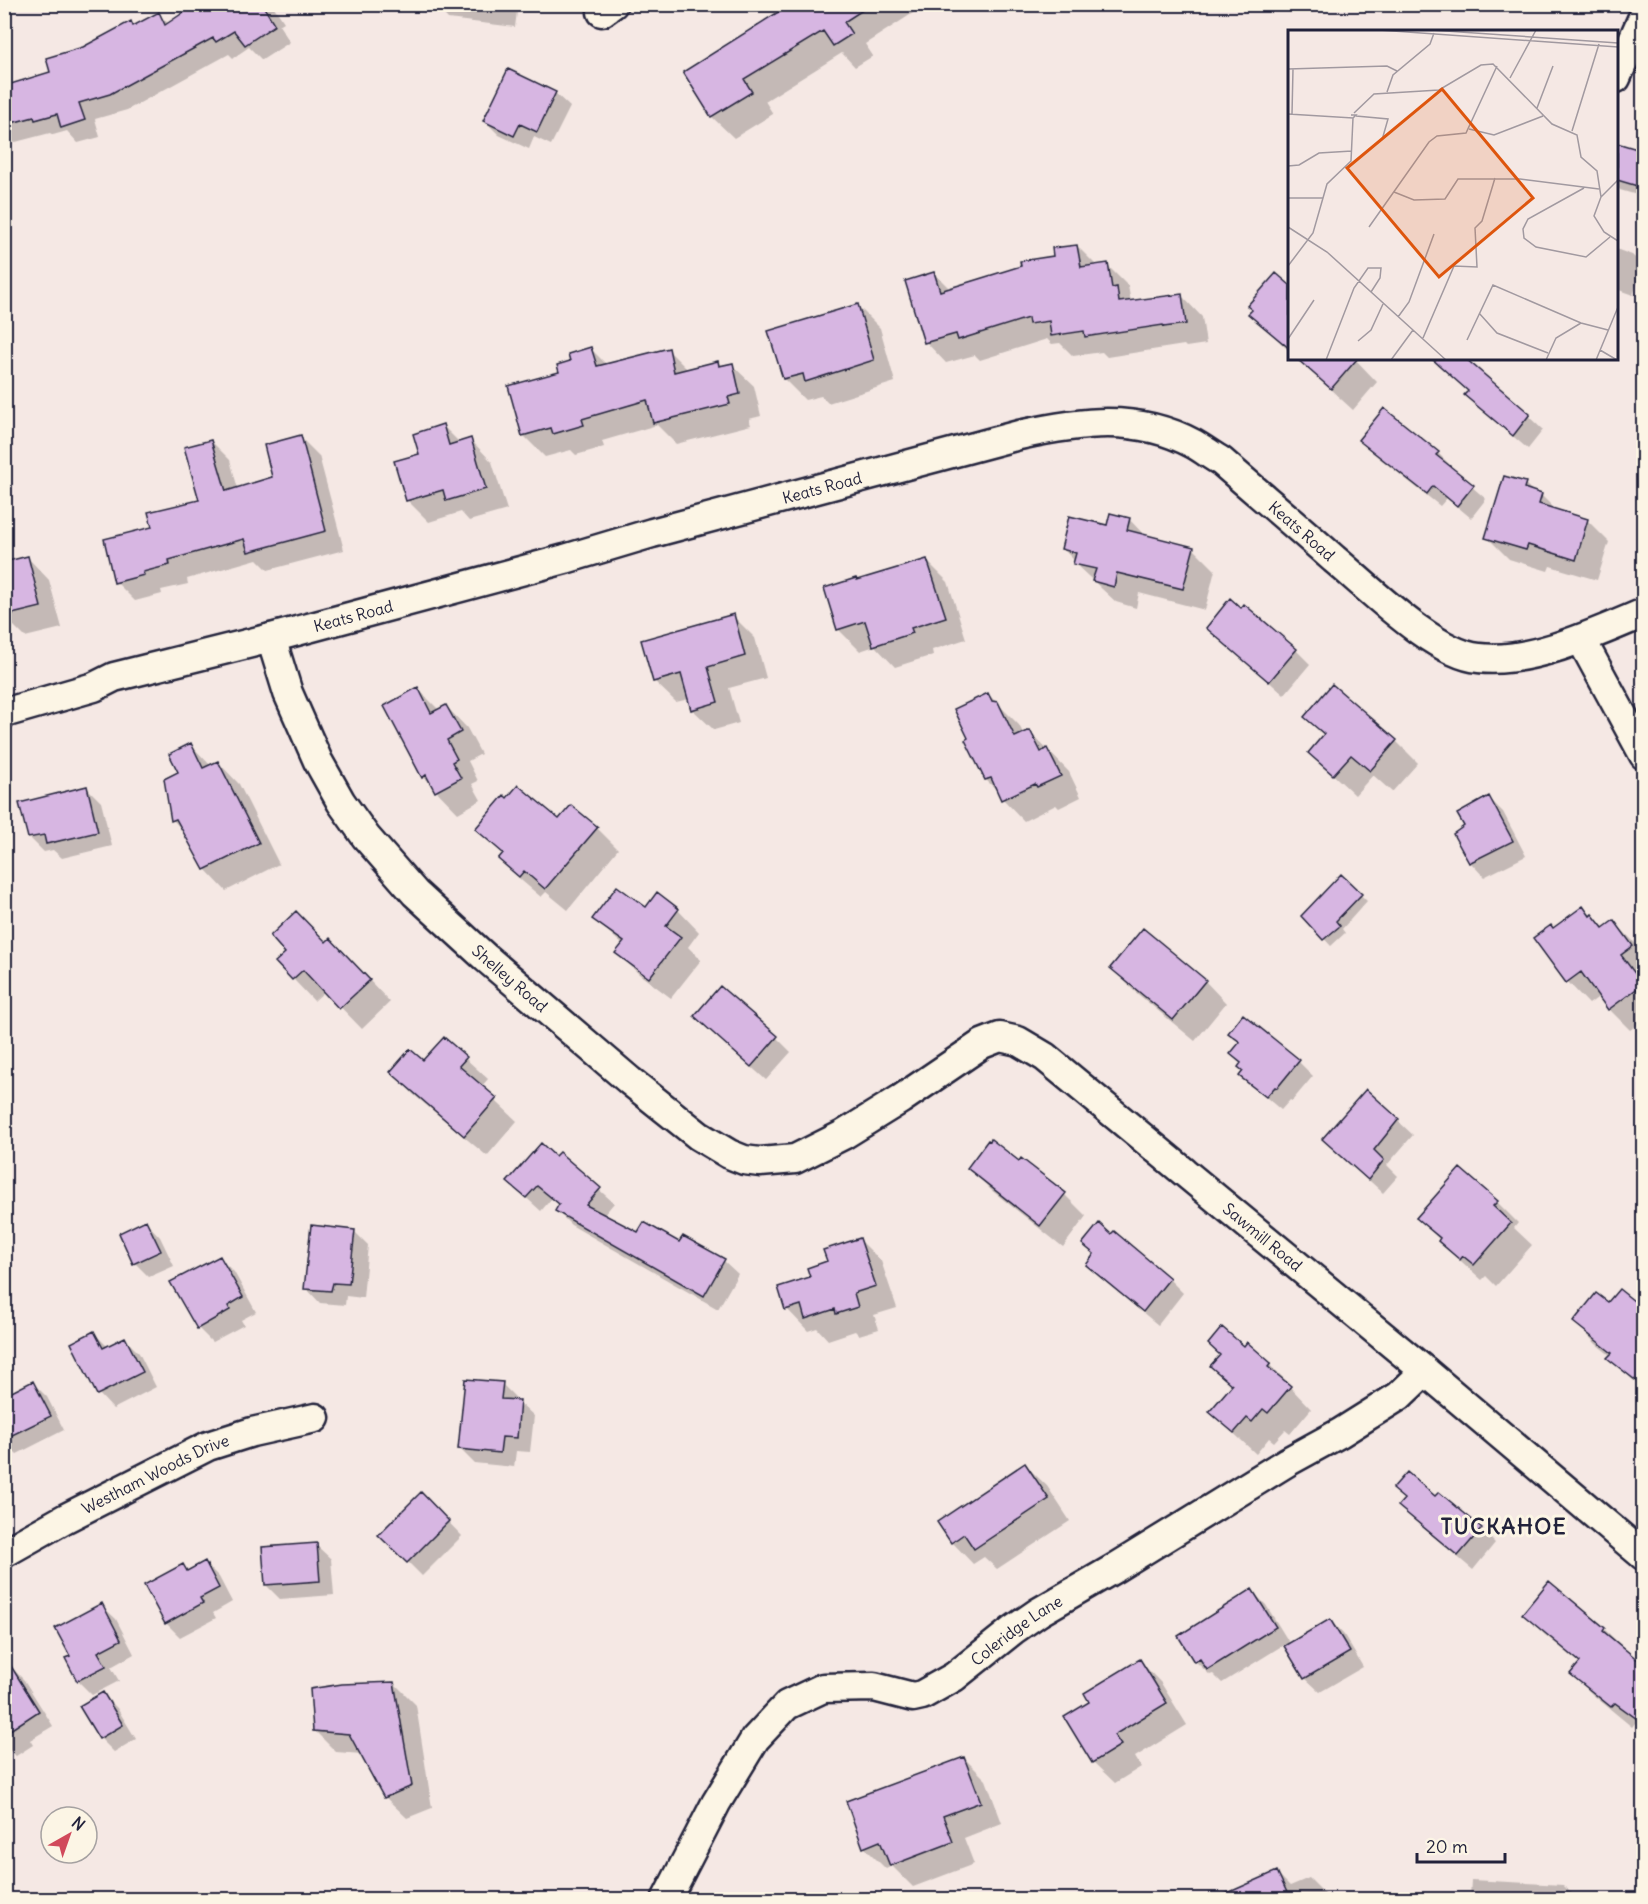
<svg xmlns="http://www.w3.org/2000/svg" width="1648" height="1904" font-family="Delius,sans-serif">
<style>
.shadow{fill:#0003}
.building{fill:#d7b6e2;stroke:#22223b;stroke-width:1.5}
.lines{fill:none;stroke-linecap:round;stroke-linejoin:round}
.minor-casing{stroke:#22223b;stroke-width:33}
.minor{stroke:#fcf5e5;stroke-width:28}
.labels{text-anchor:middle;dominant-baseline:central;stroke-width:6;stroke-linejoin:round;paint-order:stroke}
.street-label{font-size:16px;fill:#22223b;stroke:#fcf5e5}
.district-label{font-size:22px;font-weight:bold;letter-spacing:1.5px;fill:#22223b;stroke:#fcf5e5}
.inset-road{fill:none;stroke:#a199a0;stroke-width:1.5}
.view{fill:#de560e;fill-opacity:0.15;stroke:#de560e;stroke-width:3}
.inset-edge{fill:none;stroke:#22223b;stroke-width:3}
</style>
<rect width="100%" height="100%" fill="#f5e8e4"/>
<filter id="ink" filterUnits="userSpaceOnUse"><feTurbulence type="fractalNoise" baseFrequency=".0167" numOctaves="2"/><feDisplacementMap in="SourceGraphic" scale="12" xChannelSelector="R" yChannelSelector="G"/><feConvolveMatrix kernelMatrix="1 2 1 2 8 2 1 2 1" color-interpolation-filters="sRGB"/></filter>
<g filter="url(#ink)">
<path class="shadow" d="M199,4H272L284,22L279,25L290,42L262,60L249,47L233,58L229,54L127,110L95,119L100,137L78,143L67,131L53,135L50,133L4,145V79L7,86L52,73L83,49L130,23L134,27L158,14L169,24Z
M434,4H518L515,27L448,19Z
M797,4H927L865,44L873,56L855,67L842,53L765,101L773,114L734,138L712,117L685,72Z
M555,93L570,107L551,145L534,137L529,149L499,135L484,120Z
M1616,145L1644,153V197L1620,190L1616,186Z
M1077,246L1097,266L1107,265L1128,286L1131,302L1182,296L1202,317L1206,344L1186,347L1184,345L1107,357L1102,352L1073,356L1060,343L1052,344L1047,339L980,360L975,355L946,363L926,342L934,273L950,289L1055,257Z
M1616,249L1632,255L1644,266L1633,295L1616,289Z
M1290,287V352L1251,313Z
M858,306L880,328L895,382L828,403L821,396L805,400L784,379Z
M591,349L607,365L668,350L688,370L718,362L722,367L732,365L754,386L761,416L749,419L751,425L676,444L657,425L602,441L604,447L576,455L571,450L545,457L523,435L561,373L572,362Z
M1296,358H1354L1377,382L1353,410Z
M1435,360L1528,416L1543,430L1528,449L1481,409L1466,395L1469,392Z
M443,426L460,443L471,440L492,462L507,510L469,521L461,512L429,522L407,500L421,455Z
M300,437L319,456L344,550L268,570L257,559L187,579L188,584L161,590L162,594L135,601L116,582L154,529L201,501L211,441L230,460L238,489L274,478Z
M1360,440L1438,453L1451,466L1450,468L1486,499L1471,518L1447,498L1440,506L1373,453Z
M1525,484L1535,493L1541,495L1557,511L1587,520L1609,542L1597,580L1550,566L1548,571L1509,559L1487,537Z
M1129,519L1146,537L1193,548L1215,570L1205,610L1139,593L1136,608L1116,602L1074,563L1075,561L1063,549L1108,527Z
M4,554L12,562L28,558L49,580L62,628L25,637L14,626L4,628Z
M927,561L948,582L966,639L932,650L933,655L895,667L875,646L860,651L839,630L826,589L858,582Z
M733,616L755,638L766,678L729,688L739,723L714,730L692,709L689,699L676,702L654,681Z
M1208,627L1296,650L1310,664L1284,695Z
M1333,686L1396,741L1418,763L1392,792L1373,775L1355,795L1310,753L1324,736L1306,717Z
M418,689L439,710L446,706L467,728L481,754L468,761L478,781L472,784L481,800L458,813L423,777Z
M988,694L1019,725L1024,735L1030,732L1069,772L1081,797L1059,808L1056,805L1024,821L1003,799L1000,793L986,780Z
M190,744L211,766L218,762L239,784L279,864L226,891L205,869L185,833L173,820L166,780L180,773Z
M87,788L101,802L112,846L62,858L53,850L44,852L30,838Z
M1489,798L1503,812L1526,856L1484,877L1470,862L1455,834L1466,827Z
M559,821L597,828L618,849L568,910L546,892L541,897L522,881L500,859L504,855L477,829Z
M1341,876L1367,901L1342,929L1345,933L1331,946L1303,916Z
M1583,908L1605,928L1614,922L1635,943L1644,955V976L1642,977L1644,980V1020L1630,1030L1609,1009L1600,996L1589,1004L1568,982L1535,939L1554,930Z
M646,910H678L699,932L688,947L701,960L671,998L639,974L617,953L623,945L594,919Z
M326,944L351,961L390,1002L362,1029L325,991L314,1001L277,962Z
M1112,968L1205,981L1226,1003L1195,1041L1133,990Z
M710,1030L777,1038L791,1052L766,1080Z
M1230,1033L1299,1062L1313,1076L1292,1101L1290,1100L1281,1110L1241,1076L1245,1071L1240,1043Z
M444,1039L488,1079L481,1087L517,1121L487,1156L413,1094L392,1072L423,1062Z
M1366,1091L1413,1135L1387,1165L1398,1176L1383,1193L1324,1139Z
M559,1154L614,1203L603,1216L639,1234L680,1244L724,1261L738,1274L718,1309L571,1225L557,1211L560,1205L552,1198L541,1211L509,1182L555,1158Z
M1021,1160L1065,1195L1086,1216L1063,1247L990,1189L969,1167L1019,1163Z
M1497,1202L1518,1223L1514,1228L1532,1245L1496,1286L1486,1276L1482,1280L1462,1262L1418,1218Z
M146,1222L160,1237L174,1266L149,1277L135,1263Z
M354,1231L368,1245L363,1298L346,1296L345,1305L320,1303L306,1288Z
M860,1240L881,1261L897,1308L874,1315L879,1329L859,1335L855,1331L828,1340L817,1328L808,1331L787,1309L812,1278L829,1262Z
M1084,1244L1169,1279L1183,1293L1158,1325L1102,1279L1088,1265L1095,1256Z
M219,1258L234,1272L256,1312L241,1320L244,1325L212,1342L198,1328Z
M1608,1304L1644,1311V1390L1609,1358L1611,1356L1596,1344L1575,1322Z
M94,1333L108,1347L125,1339L139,1353L156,1387L113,1409L99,1394L73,1344Z
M1247,1344L1292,1386L1290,1387L1311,1409L1290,1434L1285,1430L1274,1442L1269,1438L1256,1454L1211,1412L1233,1387L1212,1366L1244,1348Z
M33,1383L47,1397L64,1430L17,1454L4,1441V1397Z
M502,1384L516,1398V1402H519L534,1416L530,1452L516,1451L514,1467L474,1463L460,1449Z
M1025,1465L1047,1486L1070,1521L997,1569L984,1557L973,1564L952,1542L939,1522Z
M1394,1489L1481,1529L1495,1543L1473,1570L1414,1520L1400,1506L1405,1500Z
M421,1494L462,1536L422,1576L381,1535Z
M316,1545L331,1559L334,1595L280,1599L266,1585Z
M205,1563L219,1577L232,1602L213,1613L216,1618L180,1637L166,1623L183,1566L189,1571Z
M1252,1591L1266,1605L1290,1644L1330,1620L1344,1635L1363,1667L1320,1692L1305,1678L1285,1644L1222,1683L1213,1674L1210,1675L1195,1661Z
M101,1605L116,1619L134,1654L111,1667L119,1681L92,1695L78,1681L67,1659L72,1657Z
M1524,1614L1604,1629L1644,1667V1727L1636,1722L1632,1727L1592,1694L1572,1674L1581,1664L1544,1634Z
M1140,1661L1161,1683L1187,1725L1135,1757L1141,1767L1115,1783L1093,1762L1091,1703Z
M9,1665L24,1680L53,1726L30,1740L33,1745L16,1756L4,1745V1668Z
M394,1683L416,1705L432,1808L407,1818L385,1797L362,1754L336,1752L314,1730Z
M103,1694L117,1708L136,1739L114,1752L100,1738Z
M964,1758L986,1780L1002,1823L964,1838L974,1864L913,1887L892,1866L886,1869L864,1847Z
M1277,1873L1290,1886L1309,1878L1330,1899L1224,1900L1223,1897Z
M1471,1880L1563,1885L1578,1900H1457V1897H1470Z"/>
<path class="building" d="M196,4H262L275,25L245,45L234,31L216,42L213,38L110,94L79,103L85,120L61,128L57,114L35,120L34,117L4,125V86L50,72L46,58L83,47L131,21L133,26L159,12L165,25Z
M791,4H872L844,22L852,34L833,46L823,31L744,79L752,92L711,117L683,72Z
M508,69L556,92L537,132L520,124L514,136L483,121Z
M1617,143L1644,151V188L1617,180Z
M1077,245L1081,267L1108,263L1112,288L1117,287L1119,302L1182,294L1186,324L1164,327L1163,325L1085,337L1084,331L1051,336L1049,321L1029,324L1028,318L958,340L956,334L924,343L905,281L934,272L940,291L1021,266L1020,261L1053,256L1052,248Z
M1276,273L1290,285V349L1248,314L1252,310L1247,306Z
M858,304L874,360L805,382L803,374L783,379L768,331Z
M591,347L597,366L669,348L674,372L718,361L719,366L733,363L740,394L728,397L730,404L653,423L647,400L582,419L584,425L553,434L551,428L522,436L508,386L559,372L557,365L570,361L568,354Z
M1296,358H1358L1331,389Z
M1431,358H1465L1530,414L1513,436L1464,395L1468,391Z
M1384,408L1439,452L1436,455L1474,485L1457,506L1433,486L1427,494L1358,440Z
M443,424L449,445L471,438L486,489L446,501L443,490L406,501L394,461L419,454L413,434Z
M301,435L326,531L248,552L244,539L169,560L170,565L143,572L144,575L114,583L104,539L152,527L148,512L199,500L184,447L211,440L226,491L272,477L264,445Z
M1504,476L1526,482L1524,488L1542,494L1539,504L1588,519L1576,560L1528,545L1526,550L1485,538Z
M1110,513L1130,518L1127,530L1194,547L1183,589L1117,573L1114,587L1092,581L1096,569L1073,564L1076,553L1061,549L1069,516L1107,525Z
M28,556L41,607L4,616V562Z
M927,559L946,617L911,628L913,633L873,646L865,621L837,630L824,588L856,578L857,580Z
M1230,598L1241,608L1244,604L1297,649L1269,682L1206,628Z
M734,614L745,656L708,667L718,702L691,710L681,674L653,682L641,640Z
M1332,684L1397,740L1370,771L1351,755L1333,775L1308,753L1324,734L1304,717Z
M418,687L431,713L446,705L461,732L447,740L457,759L452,762L461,778L435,792L426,775L422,778L384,706Z
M988,693L992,701L998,702L1015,737L1030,730L1041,752L1047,748L1061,776L1037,787L1035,784L1001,800L991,778L985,780L965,740L968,738L954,709Z
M191,743L203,768L218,761L259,843L204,870L176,819L171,821L164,779L178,772L169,754Z
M518,785L559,819L571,805L598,827L545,889L524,871L519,877L498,859L503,853L475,829L504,795L507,798Z
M87,786L98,832L46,844L44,835L28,838L19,803Z
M1489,796L1513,841L1469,863L1453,834L1464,826L1457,814Z
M1341,874L1362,894L1336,921L1340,926L1323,940L1301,916Z
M617,886L646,907L657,892L679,909L666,926L681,937L649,978L615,953L624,942L592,919Z
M1583,906L1590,916L1592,914L1603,928L1614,920L1633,946L1621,955L1643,984L1608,1010L1581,972L1566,983L1533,938L1551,925L1553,928Z
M296,911L326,942L330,938L370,980L339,1009L303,970L292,980L275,962L285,953L270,936Z
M1143,928L1206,980L1173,1020L1110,968Z
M720,986L778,1036L751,1067L694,1016Z
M1243,1014L1300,1060L1277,1088L1275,1087L1266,1097L1239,1076L1243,1071L1238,1067L1241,1063L1230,1054L1240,1042L1228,1033Z
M444,1037L467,1057L459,1066L497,1098L464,1136L390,1072L410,1049L423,1060Z
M1366,1089L1399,1119L1374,1150L1384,1160L1368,1180L1322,1139Z
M991,1139L1019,1161L1021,1158L1066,1193L1040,1226L967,1168L988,1140L990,1141Z
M541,1143L555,1156L559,1152L601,1188L586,1205L638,1232L644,1222L679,1242L683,1236L725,1259L704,1296L555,1211L559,1204L537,1186L526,1198L507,1182Z
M1460,1168L1498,1201L1493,1206L1511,1223L1474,1265L1463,1256L1460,1260L1438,1241L1440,1238L1416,1218Z
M146,1220L161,1251L133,1264L119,1233Z
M1099,1223L1111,1234L1114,1231L1170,1278L1143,1312L1086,1265L1094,1254L1082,1244Z
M311,1225L355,1230L349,1284L333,1283L331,1291L304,1289Z
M860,1238L876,1286L854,1293L858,1307L836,1314L835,1309L805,1319L801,1305L785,1310L778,1287L810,1277L807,1268L827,1261L823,1250Z
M220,1256L243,1297L228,1306L230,1310L197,1329L170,1282Z
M1619,1289L1644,1309V1387L1607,1358L1612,1353L1573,1322L1596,1293L1608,1302Z
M1222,1327L1244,1346L1247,1342L1271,1363L1268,1367L1291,1386L1268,1413L1263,1409L1252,1422L1247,1418L1234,1433L1209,1412L1232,1385L1210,1366L1220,1355L1208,1344Z
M94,1331L103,1348L125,1337L143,1372L97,1395L71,1343Z
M465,1379L503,1382L501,1399L520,1400L517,1438L502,1437L500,1453L458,1449Z
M33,1381L51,1416L4,1439V1396Z
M1025,1463L1049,1499L974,1549L964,1534L951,1543L937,1522Z
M1407,1472L1435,1496L1439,1492L1482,1528L1458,1556L1398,1506L1404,1499L1392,1489Z
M421,1492L449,1521L407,1563L378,1535Z
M317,1543L320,1581L265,1585L262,1547Z
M205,1561L219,1588L200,1598L203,1603L165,1624L144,1585L183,1564L187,1571Z
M1549,1581L1605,1628L1603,1631L1644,1665V1724L1615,1703L1611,1707L1570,1674L1580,1662L1522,1614Z
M1252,1589L1276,1627L1207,1670L1200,1659L1194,1662L1178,1636Z
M102,1603L121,1640L98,1652L106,1666L77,1681L65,1658L70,1656L55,1628Z
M1330,1619L1350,1652L1304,1679L1284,1646Z
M4,1655L39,1711L4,1734Z
M1140,1659L1167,1703L1114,1735L1121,1745L1092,1763L1064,1717L1089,1702L1084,1693Z
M394,1682L412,1786L384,1798L349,1734L313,1731L310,1689L342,1684Z
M103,1692L123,1725L99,1739L79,1706Z
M964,1757L981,1802L943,1816L953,1842L890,1866L880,1841L863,1848L846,1801Z
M1277,1871L1290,1899H1214Z"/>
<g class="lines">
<defs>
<g id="minor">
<path d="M602,12L613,4"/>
<path d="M1616,78L1644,15"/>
<path id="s1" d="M271,638L288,693L318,761L341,802L366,837L415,893L486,958L630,1081L699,1136L729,1154L744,1160L760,1162L795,1159L843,1135L901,1099L982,1044L1000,1037L1018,1041L1045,1057L1425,1371L1644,1556"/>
<path d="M1581,639L1644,755"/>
<path id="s2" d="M4,713L94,687L114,677L271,638L565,559L652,533L1019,435C1079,422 1137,413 1194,444C1203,449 1212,456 1221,461C1259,494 1297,526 1334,559C1369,588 1434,654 1479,658C1530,664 1596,633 1644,613"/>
<path id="s3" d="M4,1553L66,1518L208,1446L252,1432L315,1418"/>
<path id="s4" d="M666,1900L716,1803L755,1739L787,1705L823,1688L874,1687L913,1697L922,1695L954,1677L1013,1630L1039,1612L1115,1568L1287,1462L1340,1433L1399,1396L1425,1371"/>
</g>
</defs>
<use href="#minor" class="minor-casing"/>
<use href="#minor" class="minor"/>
</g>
</g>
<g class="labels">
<g class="street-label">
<text stroke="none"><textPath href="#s2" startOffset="849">Keats Road</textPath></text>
<text stroke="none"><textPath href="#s2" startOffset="1371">Keats Road</textPath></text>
<text stroke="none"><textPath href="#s2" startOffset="363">Keats Road</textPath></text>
<text stroke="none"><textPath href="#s1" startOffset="424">Shelley Road</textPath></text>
<text stroke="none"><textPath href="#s1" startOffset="1344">Sawmill Road</textPath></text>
<text stroke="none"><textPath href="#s3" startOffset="171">Westham Woods Drive</textPath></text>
<text stroke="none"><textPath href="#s4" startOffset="486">Coleridge Lane</textPath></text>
</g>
<g class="district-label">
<text x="1504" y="1526">TUCKAHOE</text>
</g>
</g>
<g transform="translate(1288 30)">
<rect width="330" height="330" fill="#f5e8e4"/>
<path class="inset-road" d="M91,0L330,17M143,0L330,13M0,39L99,36L109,41M222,48L248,0M99,62L105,45L142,14L146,3M249,78L265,36M66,83L86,64L151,60L193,35L205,34L264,94L289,105L293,127L309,141L313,167L306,186L316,202L330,211M0,84L65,88L68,85H63M4,84L5,39M68,86L100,89L94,110M181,99L206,105L255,86M284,101L311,14M0,136L11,135L31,123L64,121M296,158L240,189L235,199L236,208L248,217L298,227L322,207M106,162L126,170L157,169L170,149H232L311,159M313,167L330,150M0,168H35M0,197L39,222L158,330M81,197L141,112L149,106L178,103L209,36M0,236L25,203L39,154L63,131L65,88M191,283L209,303L260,323M110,287L121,272L146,204M135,308L166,236L189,237L187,198L194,191L207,148M0,309L26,270M179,310L205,255L293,293L320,300M70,311L83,300L95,274M312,320L329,330M38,330L66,258L80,238H93L92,248L83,262M103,330L125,300M258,330L268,308L293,293M308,330L330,277"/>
<path class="view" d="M154,59L245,168L151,247L59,138Z"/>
<rect width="330" height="330" class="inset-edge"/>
</g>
<rect width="1648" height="1904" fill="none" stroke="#fcf5e5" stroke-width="24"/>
<rect x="12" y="12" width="1624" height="1880" fill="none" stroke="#22223b" stroke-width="2" filter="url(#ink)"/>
<g transform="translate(69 1835) rotate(40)"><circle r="28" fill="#fcf5e5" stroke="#a5a1a1" stroke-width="1.5"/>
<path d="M0-4.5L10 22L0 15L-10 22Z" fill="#d1495b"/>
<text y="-9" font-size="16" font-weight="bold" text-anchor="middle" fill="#22223b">N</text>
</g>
<path d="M1417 1853v9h88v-9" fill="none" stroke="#22223b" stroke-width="3"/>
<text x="1426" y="1853" font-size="18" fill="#22223b" stroke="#fcf5e5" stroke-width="4.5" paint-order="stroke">20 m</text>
</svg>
